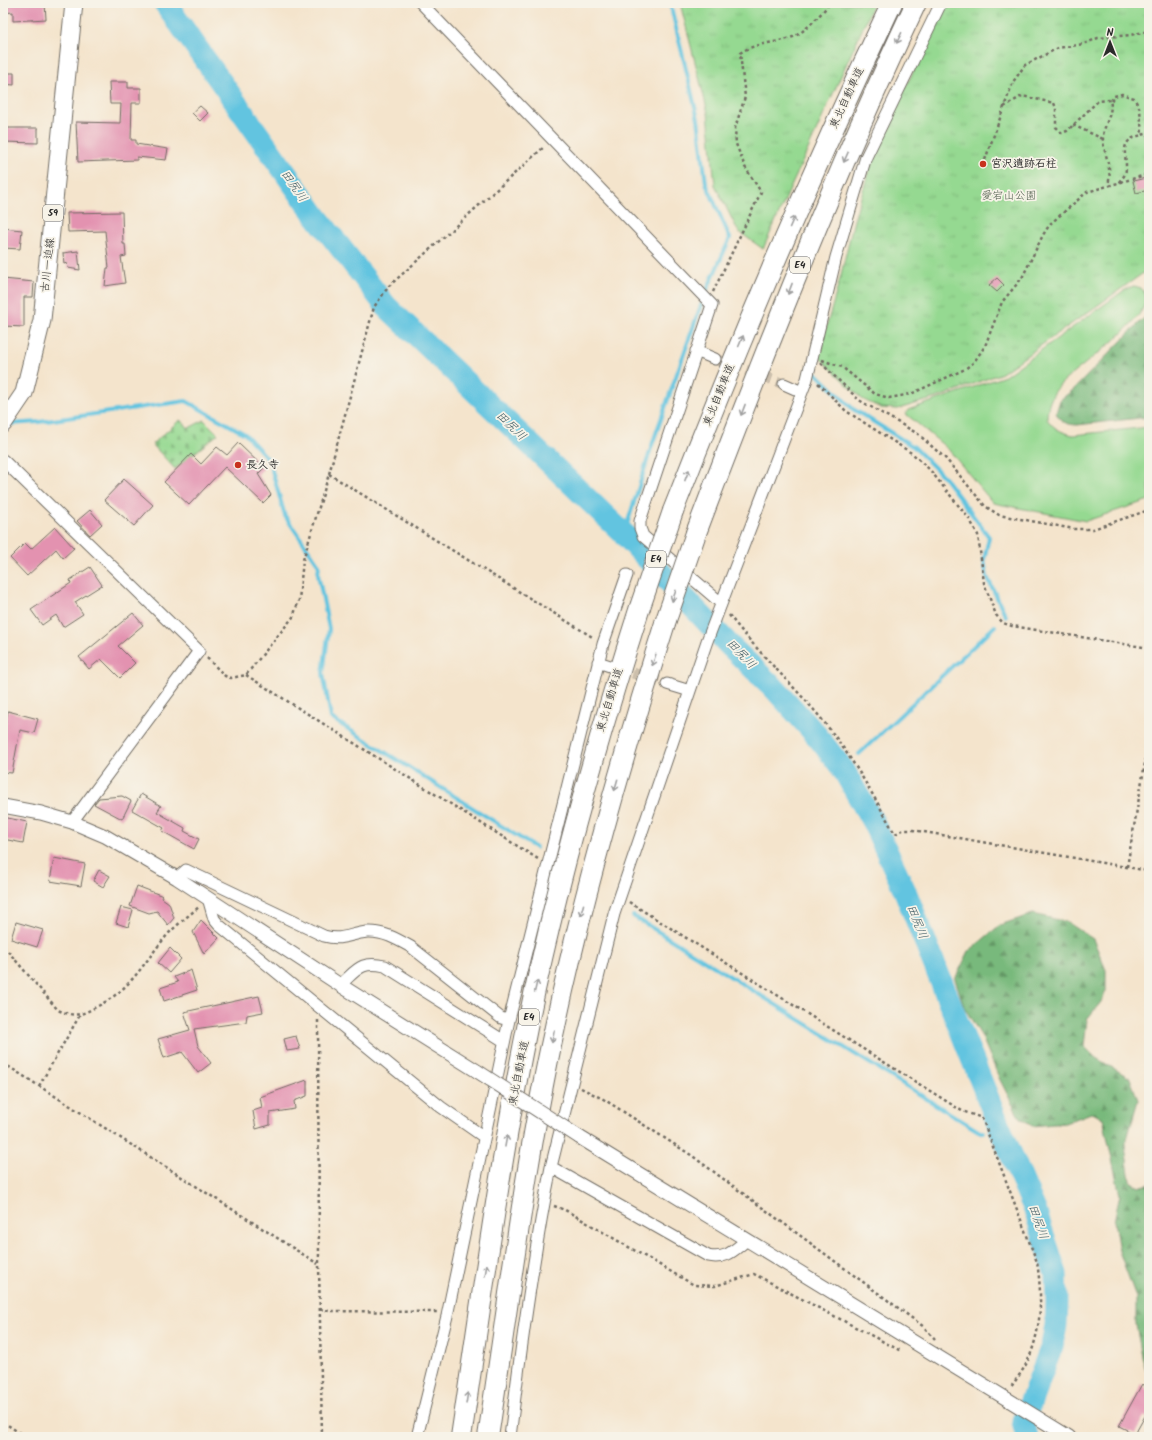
<svg xmlns="http://www.w3.org/2000/svg" width="1152" height="1440" font-family="Kalam,'Klee One',sans-serif">
<style>
.green{fill:#95d991;stroke:#60825e}
.forest{fill:url(#forest-firs);stroke:#527253}
.cemetery{fill:url(#cemetery-stones);stroke:#60825e}
.park{fill:url(#park-tufts);stroke:#60825e}
.lines{fill:none;stroke-linecap:round;stroke-linejoin:round}
.stream{stroke:#62c4e0;stroke-width:4}
.river{stroke:#62c4e0;stroke-width:23}
.building{fill:#e392b0}
.minor-tunnel{stroke:#ccbfac;stroke-width:11;stroke-dasharray:11 5.5;stroke-linecap:butt}
.minor-casing{stroke:#716c63;stroke-width:13}
.tertiary-casing{stroke:#716c63;stroke-width:15}
.primary-casing{stroke:#716c63;stroke-width:19}
.motorway-casing{stroke:#716c63;stroke-width:22}
.path{stroke:#716c63;stroke-width:2.5;stroke-dasharray:3 3;stroke-linecap:butt}
.minor{stroke:#fff;stroke-width:11}
.tertiary{stroke:#fff;stroke-width:13}
.primary{stroke:#fff;stroke-width:17}
.motorway{stroke:#fff;stroke-width:20}
.tertiary-bridge-casing{stroke:#716c63;stroke-width:15;stroke-linecap:butt}
.motorway-bridge-casing{stroke:#716c63;stroke-width:22;stroke-linecap:butt}
.tertiary-bridge{stroke:#fff;stroke-width:13}
.motorway-bridge{stroke:#fff;stroke-width:20}
.oneway{stroke:#a0a0a0}
.poi-dot{fill:#c8321e;stroke:#f7f3e8;stroke-width:1.5}
.labels{text-anchor:middle;dominant-baseline:central;stroke-width:3.5;stroke-linejoin:round;paint-order:stroke}
.shield{fill:#f7f3e8;stroke:#686764;stroke-width:1}
.shield-label{font-size:10px;font-weight:bold;fill:#2b2b2b}
.street-label{font-size:11px;fill:#2b2b2b;stroke:#f7f3e8}
.poi-label{font-size:11px;font-weight:bold;fill:#2b2b2b;stroke:#f7f3e8;text-anchor:start}
.park-label{font-size:11px;fill:#465644;stroke:#f7f3e8}
.water-label{font-size:12px;font-style:italic;fill:#3c5961;stroke:#f7f3e8}
</style>
<defs>
<pattern id="forest-firs" width="22" height="20" patternUnits="userSpaceOnUse"><rect width="22" height="20" fill="#78b97b"/><path d="M5 1l3.5 6h-7zM16 11l3.5 6h-7z" fill="#639765"/></pattern>
<pattern id="cemetery-stones" width="16" height="16" patternUnits="userSpaceOnUse"><rect width="16" height="16" fill="#95d991"/><path d="M2 7V4a2 2 0 0 1 4 0v3zM10 15v-3a2 2 0 0 1 4 0v3z" fill="#81ba7d"/></pattern>
<pattern id="park-tufts" width="24" height="20" patternUnits="userSpaceOnUse"><rect width="24" height="20" fill="#95d991"/><path d="M3 7l-1-3M5 7V3M7 7l1-3M15 17l-1-3M17 17v-4M19 17l1-3" fill="none" stroke="#81ba7d"/></pattern>
</defs>
<rect width="100%" height="100%" fill="#f7f3e8"/>
<filter id="ink" filterUnits="userSpaceOnUse"><feTurbulence type="fractalNoise" baseFrequency=".025" numOctaves="2"/><feDisplacementMap in="SourceGraphic" scale="8" xChannelSelector="R" yChannelSelector="G"/><feConvolveMatrix kernelMatrix="1 2 1 2 8 2 1 2 1" color-interpolation-filters="sRGB"/></filter>
<filter id="wash" filterUnits="userSpaceOnUse"><feTurbulence type="fractalNoise" baseFrequency=".012" numOctaves="4" result="noise"/><feDisplacementMap in="SourceGraphic" scale="16" xChannelSelector="R" yChannelSelector="G"/><feGaussianBlur stdDeviation="0.9" result="paint"/><feColorMatrix in="noise" values="0 0 0 0 0 0 0 0 0 0 0 0 0 0 0 0 0 1.4 0 .05"/><feComposite in="paint" operator="in"/></filter>
<g filter="url(#wash)">
<rect width="100%" height="100%" fill="#f4e4cc"/>
<path class="green" d="M1134,286L1141,288C1144,291 1146,295 1146,299C1145,323 1077,367 1060,385C1051,395 1047,407 1047,419C1054,429 1061,432 1073,435L1149,427V500L1086,521L993,503L948,449L906,414L908,410L1005,376L1126,289Z"/>
<path class="forest" d="M1149,313V417L1077,425C1066,424 1062,423 1056,413L1060,400L1073,390Z
M1033,914L1067,922L1093,939L1106,970V991L1101,1002L1087,1019L1084,1046L1096,1058L1130,1078L1138,1100L1125,1146L1130,1181L1139,1187L1149,1184V1371L1146,1370L1142,1357L1136,1325V1297L1119,1251L1114,1221L1120,1195L1103,1118L1091,1113L1065,1123L1032,1126L1018,1115L1000,1080L982,1037L964,1007L955,979L969,951L1000,925Z"/>
<path class="cemetery" d="M180,420L189,428L204,420L218,434L175,469L152,444Z"/>
<path class="park" d="M680,3H874L763,249L738,231L715,185L708,113Z
M946,3H1149V269L1002,373L942,396L898,409L881,408L862,399L818,356L840,279L854,220L872,161L900,99Z"/>
<g class="lines">
<path class="stream" d="M670,3L698,119L706,183L730,238L706,292
M816,373L853,409L914,447L944,477L989,537L984,560L987,577L1006,616
M9,424L39,422L186,401L245,434L269,460L285,516L319,565L318,574L329,629L323,673L331,718L536,848
M624,534L653,442L701,305
M859,754L995,626
M843,769L845,767
M633,916L980,1132H983
M992,1128L999,1126"/>
<path class="river" d="M165,3L316,216L386,306L624,534L731,647L775,689L817,736L843,769L873,822L905,891L999,1126L1035,1210L1056,1274L1057,1302L1056,1325L1052,1346L1023,1422L1027,1437"/>
</g>
<g id="blocks">
<path class="building" d="M3,3H45L46,19L13,21V12L3,13Z
M4,73H14V85L3,84Z
M109,82H128V88H141V103H132L131,140H136V144L168,149L166,160L137,157V160L78,162L76,122L120,123L121,104H110Z
M200,106L208,113L200,121L192,113Z
M3,128H38V143L3,142Z
M1146,178L1149,190L1136,193L1133,181Z
M122,212L123,244H125L126,256L121,257L125,283L105,286L107,268H109L105,231L68,232L67,213Z
M3,228L22,230L20,249L3,248Z
M78,251L80,270L68,268L67,263L64,264L63,253Z
M997,278L1004,285L997,292L989,285Z
M3,279L34,282L33,297H24V327L3,326Z
M238,443L264,468L258,474L271,495L263,503L225,467L189,505L164,482L191,454L201,464L217,447L227,455Z
M124,479L153,505L134,526L104,500Z
M90,510L102,524L90,535L77,521Z
M55,527L74,548L63,558L56,549L27,576L10,558L25,543L31,549Z
M90,567L102,585L75,602L83,614L63,627L56,615L42,625L31,610L71,583L70,580Z
M133,613L143,625L118,646L135,663L120,678L101,659L89,669L79,657Z
M8,711L38,719L34,733L20,730L12,773L3,772V734Z
M141,794L161,806L157,812L185,828L184,831L199,839L194,849L162,831L164,828L132,810Z
M122,796L131,801L122,819L94,804L99,798Z
M3,817L27,822L23,843L3,839Z
M54,858L85,864L81,886L50,881Z
M99,870L110,876L103,887L93,881Z
M137,886L163,896L162,898L169,903L174,918L168,925L157,911L149,913L130,906Z
M121,907L133,910L128,927L116,923Z
M201,920L219,938L204,954L193,932Z
M16,922L43,930L37,947L11,939Z
M170,948L181,959L169,973L158,963Z
M191,970L197,990L164,1001L160,988L178,982L174,977Z
M259,996L263,1012L247,1015L246,1022L194,1029L198,1046L211,1063L198,1073L182,1052L164,1058L158,1039L190,1030L184,1012Z
M296,1036L300,1049L287,1051L284,1039Z
M307,1080V1096L294,1101L295,1109L270,1113V1125L256,1129L253,1111L262,1108L260,1097Z
M1142,1384L1149,1392V1420L1145,1416L1135,1434L1119,1426Z"/>
</g>
</g>
<g filter="url(#ink)">
<use href="#blocks" fill-opacity="0" stroke="#716c63" stroke-width="1"/>
<g class="lines">
<path class="minor-tunnel" d="M715,359L784,384
M617,668L667,684"/>
<defs>
<path id="minor" d="M421,3L712,305L640,521V528L643,536L721,603
M696,351L715,359
M784,384L802,392
M3,460L199,651L72,822
M598,662L613,667
M667,684L690,691
M177,878L186,870L324,936C343,941 349,934 367,932C383,931 397,939 411,947L501,1018L509,1020
M208,898L214,919L219,925L441,1107L484,1137
M340,985C358,969 360,961 385,966L504,1041
M551,1167L708,1256C726,1260 734,1250 747,1240
M417,1437L447,1316L509,1020L603,644L627,575
M510,1437C521,1346 533,1256 551,1167L614,914L707,641L807,379L836,257L866,157L941,3"/>
<path id="tertiary" d="M3,806L41,813L72,822L105,836L177,878L340,985L477,1071
M579,1137L1069,1437"/>
<path id="primary" d="M3,424L24,393L42,320L74,3"/>
<path id="motorway" d="M673,511C740,339 812,170 892,3
M696,533C764,354 834,176 916,3
M461,1437C482,1299 500,1160 528,1023C557,882 596,744 640,607
M488,1437C509,1301 525,1162 555,1027C584,890 623,756 665,623"/>
</defs>
<use href="#minor" class="minor-casing"/>
<use href="#tertiary" class="tertiary-casing"/>
<use href="#primary" class="primary-casing"/>
<use href="#motorway" class="motorway-casing"/>
<path class="path" d="M1111,101L1114,96L1122,94L1134,98L1140,109L1142,135L1149,133
M1004,107L1022,96L1054,103L1056,108V127L1062,133L1067,131L1098,101L1110,100C1114,114 1102,126 1103,140C1104,154 1113,170 1108,184
M1073,125L1103,139
M985,160L1013,82L1025,65L1058,48L1084,44L1098,38L1130,35L1149,31
M1119,182C1121,179 1124,177 1125,174C1130,159 1114,141 1142,135
M713,292L761,192L745,167L736,144L735,128L745,97L740,53C756,42 775,44 793,37C804,33 823,12 830,3
M822,360L842,367L875,394L889,398L911,394L965,369L974,362L985,346L1002,302L1022,278L1043,235L1050,224L1087,192L1149,174
M821,363L859,400L918,434L946,459L985,506L999,515L1074,529H1093L1149,510
M818,383L846,411L913,454L930,470L970,520L978,535L984,583L996,615L1003,623L1012,626L1149,648
M329,474L594,638
M729,615C755,649 786,678 814,710C847,748 871,791 895,834L903,830H913L1149,871
M207,658L225,676L231,678L246,675L293,617L299,600L303,560L329,474L374,307L389,286L544,147
M246,675L538,859
M1127,867L1149,740
M629,902L962,1111L982,1118L1037,1262C1042,1295 1042,1327 1029,1358C1025,1368 1017,1378 1011,1387
M3,948L6,949L58,1010C76,1018 81,1015 98,1006C133,988 144,961 169,933C178,924 189,915 199,907
M318,1020L319,1264L322,1437
M3,1063L318,1264
M39,1086L80,1015
M581,1088L605,1100L691,1155L924,1327L935,1339
M554,1206L565,1210L694,1285L715,1286L754,1274L901,1351
M320,1309L329,1311L437,1312
M3,1422L26,1437"/>
<use href="#minor" class="minor"/>
<use href="#tertiary" class="tertiary"/>
<use href="#primary" class="primary"/>
<use href="#motorway" class="motorway"/>
<defs>
<path id="tertiary-bridge" d="M477,1071L579,1137"/>
<path id="motorway-bridge" d="M640,607L673,511
M665,623L696,533"/>
</defs>
<use href="#tertiary-bridge" class="tertiary-bridge-casing"/>
<use href="#motorway-bridge" class="motorway-bridge-casing"/>
<use href="#tertiary-bridge" class="tertiary-bridge"/>
<use href="#motorway-bridge" class="motorway-bridge"/>
</g>
<defs><path id="oneway-shaft" d="M-6 0H5M1.5-3L5.5 0L1.5 3" fill="none" stroke-width="1.6" stroke-linecap="round" stroke-linejoin="round"/></defs>
<g class="oneway">
<use href="#oneway-shaft" transform="translate(899 38) rotate(116)"/>
<use href="#oneway-shaft" transform="translate(846 157) rotate(114)"/>
<use href="#oneway-shaft" transform="translate(792 222) rotate(-66)"/>
<use href="#oneway-shaft" transform="translate(790 289) rotate(111)"/>
<use href="#oneway-shaft" transform="translate(741 341) rotate(-67)"/>
<use href="#oneway-shaft" transform="translate(743 410) rotate(111)"/>
<use href="#oneway-shaft" transform="translate(687 475) rotate(-69)"/>
<use href="#oneway-shaft" transform="translate(674 596) rotate(109)"/>
<use href="#oneway-shaft" transform="translate(654 660) rotate(108)"/>
<use href="#oneway-shaft" transform="translate(616 785) rotate(106)"/>
<use href="#oneway-shaft" transform="translate(582 910) rotate(105)"/>
<use href="#oneway-shaft" transform="translate(536 986) rotate(-77)"/>
<use href="#oneway-shaft" transform="translate(553 1037) rotate(101)"/>
<use href="#oneway-shaft" transform="translate(506 1141) rotate(-80)"/>
<use href="#oneway-shaft" transform="translate(486 1270) rotate(-81)"/>
<use href="#oneway-shaft" transform="translate(467 1398) rotate(-81)"/>
</g>
</g>
<g class="poi-dot">
<circle cx="983" cy="164" r="4"/>
<circle cx="238" cy="465" r="4"/>
</g>
<g class="labels">
<g class="shield">
<rect x="43" y="205" width="20" height="16" rx="3"/>
<rect x="790" y="257" width="20" height="16" rx="3"/>
<rect x="646" y="551" width="20" height="16" rx="3"/>
<rect x="519" y="1009" width="20" height="16" rx="3"/>
</g>
<g class="shield-label">
<text x="53" y="213">59</text>
<text x="800" y="265">E4</text>
<text x="656" y="559">E4</text>
<text x="529" y="1017">E4</text>
</g>
<g class="street-label">
<text transform="translate(847 98) rotate(-65)">東北自動車道</text>
<text transform="translate(48 265) rotate(-84)">古川一迫線</text>
<text transform="translate(719 395) rotate(-68)">東北自動車道</text>
<text transform="translate(610 700) rotate(-73)">東北自動車道</text>
<text transform="translate(519 1073) rotate(-79)">東北自動車道</text>
</g>
<g class="poi-label">
<text x="991" y="164">宮沢遺跡石柱</text>
<text x="246" y="465">長久寺</text>
</g>
<g class="park-label">
<text x="1009" y="196">愛宕山公園</text>
</g>
<g class="water-label">
<text transform="translate(294 186) rotate(55)">田尻川</text>
<text transform="translate(511 426) rotate(44)">田尻川</text>
<text transform="translate(741 654) rotate(46)">田尻川</text>
<text transform="translate(917 922) rotate(68)">田尻川</text>
<text transform="translate(1038 1222) rotate(71)">田尻川</text>
</g>
</g>
<rect width="1152" height="1440" fill="none" stroke="#f7f3e8" stroke-width="16"/>
<g transform="translate(1110 42)" stroke="#f7f3e8" stroke-width="3" paint-order="stroke">
<path d="M0-3L7 15L0 10L-7 15Z" fill="#2b2b2b"/>
<text y="-6" font-size="11" font-weight="bold" text-anchor="middle" fill="#2b2b2b">N</text>
</g>
</svg>
